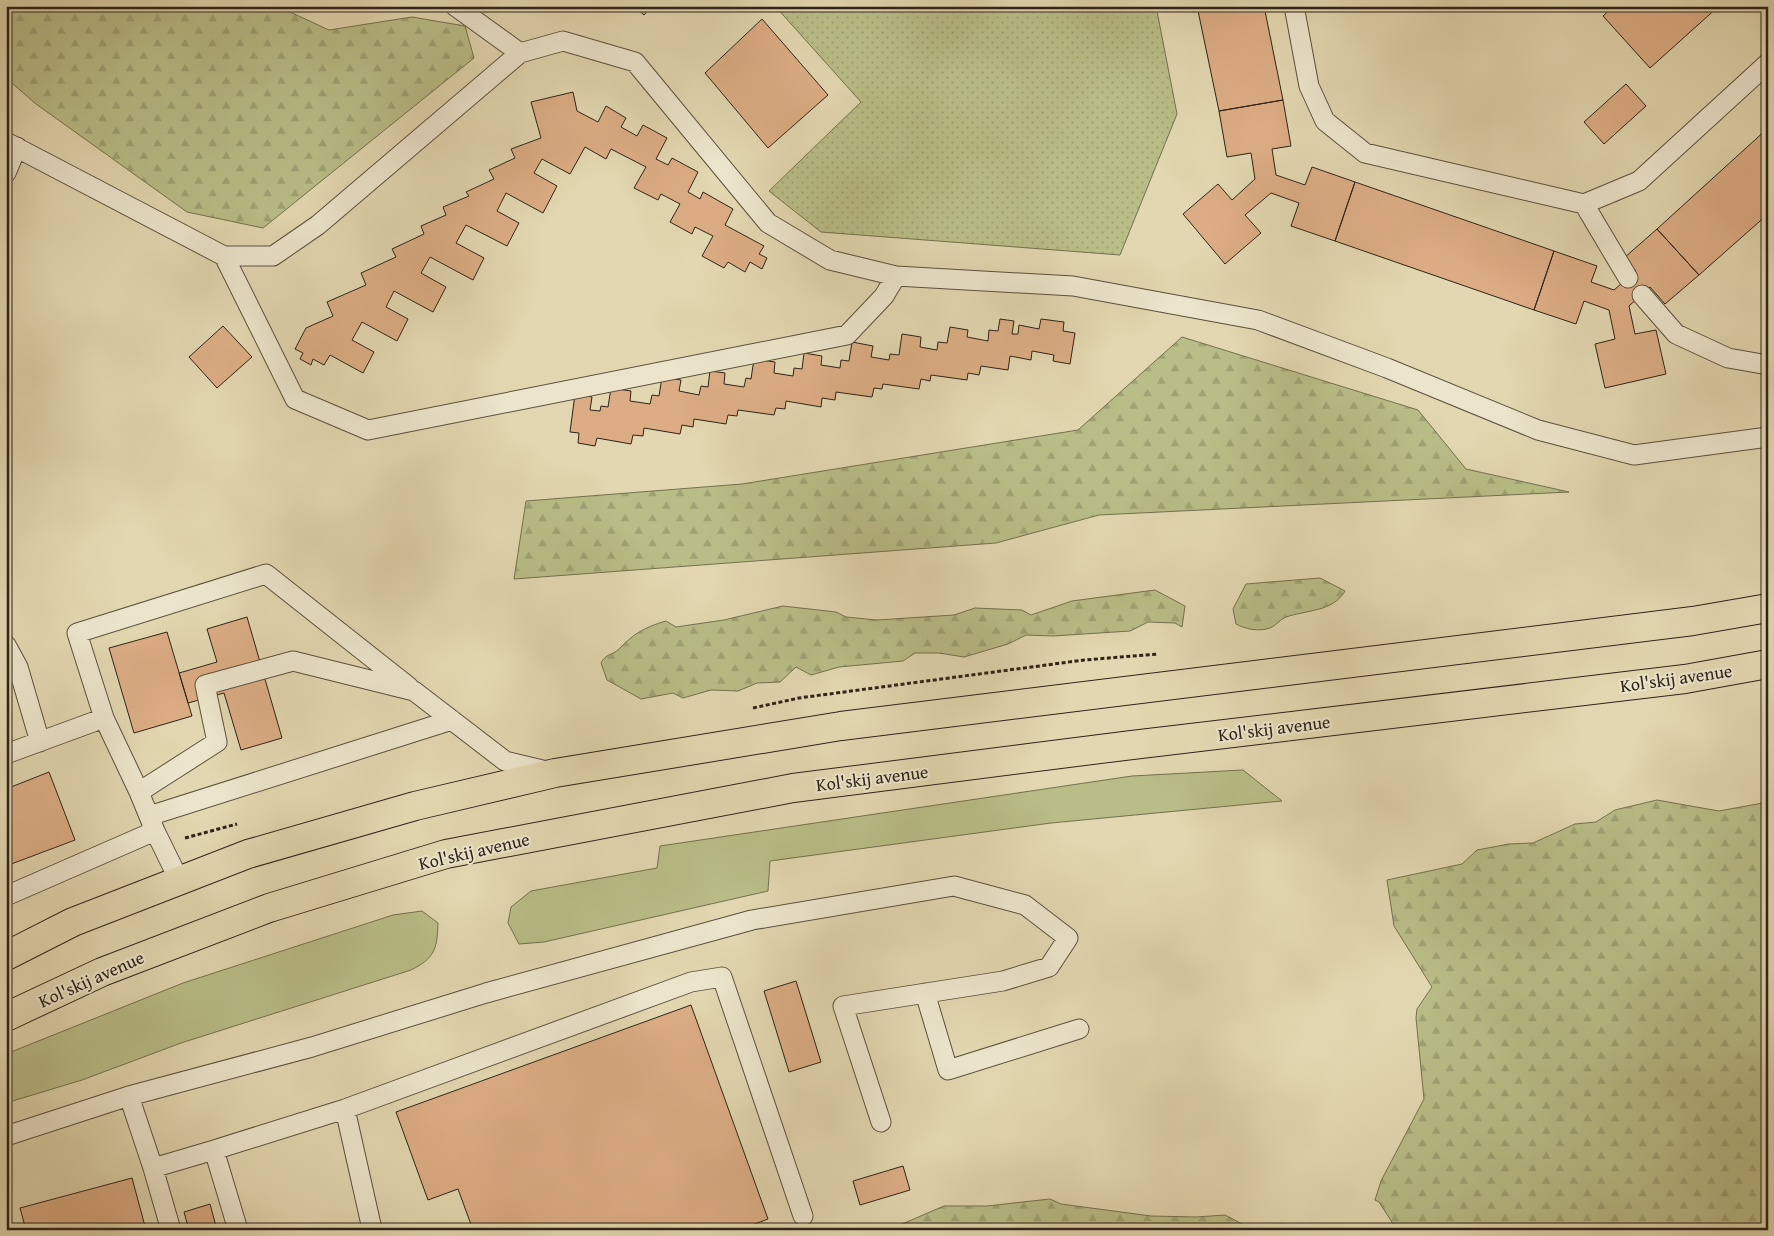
<svg xmlns="http://www.w3.org/2000/svg" width="1774" height="1236" font-family="'Gentium Book Plus',serif">
<style>
.green{fill:#b9bd87;stroke:#747050}
.forest{fill:url(#forest-firs);stroke:#747050}
.park{fill:url(#park-dots);stroke:#747050}
.building{fill:#dcad84;stroke:#2e2318}
.lines{fill:none;stroke-linecap:round;stroke-linejoin:round}
.service-casing{stroke:#5b503e;stroke-width:21}
.primary-casing{stroke:#2e2318;stroke-width:30}
.path{stroke:#2e2318;stroke-width:3;stroke-dasharray:4 2.5;stroke-linecap:butt}
.service{stroke:#ece5cc;stroke-width:19}
.primary{stroke:#e2d7b0;stroke-width:28}
.labels{text-anchor:middle;dominant-baseline:central;stroke-width:4;stroke-linejoin:round;paint-order:stroke}
.street-label{font-size:18px;fill:#2e2318;stroke:#ece5cc}
</style>
<defs>
<pattern id="forest-firs" width="22" height="20" patternUnits="userSpaceOnUse" patternTransform="scale(1.25)"><rect width="22" height="20" fill="#b9bd87"/><path d="M5 1l3.5 6h-7zM16 11l3.5 6h-7z" fill="#9fa274"/></pattern>
<pattern id="park-dots" width="8" height="8" patternUnits="userSpaceOnUse" patternTransform="scale(1.25)"><rect width="8" height="8" fill="#b9bd87"/><path d="M2 2h.1M6 6h.1" fill="none" stroke="#9fa274" stroke-width="1.8" stroke-linecap="round"/></pattern>
</defs>
<rect width="100%" height="100%" fill="#e2d7b0"/>
<filter id="stains"><feTurbulence type="fractalNoise" baseFrequency=".004" numOctaves="4"/><feColorMatrix values="0 0 0 0 .2 0 0 0 0 .09 0 0 0 0 .02 0 0 0 .5 -.17"/></filter>
<radialGradient id="worn" r=".72"><stop offset=".6" stop-color="#630" stop-opacity="0"/><stop offset="1" stop-color="#630" stop-opacity=".3"/></radialGradient>
<path class="green" d="M1243,770L1282,801L1051,823L770,861L768,891L544,942L519,944L508,923L511,907L531,891L657,868L660,846L1132,776Z
M422,911L438,923C437,949 435,958 411,970L181,1043L82,1080L6,1103V1054L183,983L393,915Z"/>
<path class="forest" d="M6,6H277L329,30L412,17L465,26L474,58L263,228L187,212L36,104L6,78Z
M1182,337L1418,410L1466,469L1569,492L1099,515L996,543L514,579L526,501L742,484L1078,430Z
M1320,578L1345,591C1333,612 1306,610 1286,617C1280,619 1276,626 1270,628C1259,632 1245,629 1236,624L1233,609L1246,584Z
M1155,590L1185,606L1182,627L1175,623L1148,622L1130,631L1053,636L1026,635L1008,644L964,657L939,653H915L903,661L839,667L811,675L796,667L780,682L757,683L738,691L711,690L683,698L673,693L641,699L607,680L601,663C606,653 612,656 619,649C633,634 645,627 666,621L676,627L724,620L783,606L836,612L846,617L877,620L954,615L975,608L1022,610L1031,615L1072,601Z
M1657,800L1719,811L1768,802V1230H1495V1228L1397,1230L1379,1202L1375,1200L1381,1181L1424,1099L1416,1018L1417,1009L1432,987L1394,926L1387,880L1462,864L1477,850L1509,844L1533,843L1575,824L1596,822L1615,810Z
M1050,1199L1061,1204L1151,1216L1196,1217L1225,1215L1246,1226L1284,1224L1308,1230H888L944,1206H987Z"/>
<path class="park" d="M775,6H1156L1177,114L1120,255L821,232L769,191L861,102Z"/>
<path class="building" d="M634,6H652L644,15Z
M1197,6H1264L1283,100L1219,111Z
M1614,6H1719L1650,68L1603,16Z
M762,19L828,95L768,148L705,73Z
M1626,84L1646,106L1604,144L1584,122Z
M573,92L577,111L598,122L606,106L626,118L621,127L637,136L643,125L667,138L656,159L668,165L672,158L698,172L688,192L700,199L703,192L733,209L725,225L764,246L759,254L767,258L762,269L750,262L745,272L728,262L724,268L702,256L713,236L695,227L692,234L670,222L680,204L661,194L658,200L634,188L646,167L611,149L606,159L585,147L570,174L542,159L534,173L557,186L543,213L506,193L497,211L519,223L507,246L466,225L456,243L484,258L473,280L430,257L421,273L446,287L433,312L394,291L386,307L408,319L397,341L362,322L352,340L374,352L363,373L330,355L324,365L313,359L311,365L300,359L303,353L295,349L306,328L333,316L327,302L366,285L361,273L396,257L392,249L424,234L421,226L446,215L443,207L469,196L466,192L494,179L489,170L515,158L511,149L541,138L531,102Z
M1283,100L1291,146L1272,149L1276,175L1305,185L1312,167L1355,182L1335,241L1291,226L1299,203L1271,193L1245,215L1261,233L1225,264L1183,214L1218,184L1232,200L1255,179L1251,153L1227,157L1219,111Z
M1768,128V214L1699,275L1657,229Z
M1355,182L1554,251L1534,310L1335,241Z
M1657,229L1699,275L1665,304L1650,287L1629,306L1635,334L1656,330L1666,374L1605,388L1595,344L1615,339L1609,310L1584,301L1576,324L1534,310L1554,251L1597,266L1591,282L1614,290L1636,271L1624,258Z
M1000,319L1014,321L1012,334H1018L1019,325L1039,329L1041,319L1064,322L1063,331L1075,333L1070,364L1053,361L1054,355L1032,351L1031,360L1010,356L1008,370L981,366L979,375L968,373L967,380L931,375L930,381L921,379L919,389L883,384L882,389L874,388L872,397L836,392L835,400L822,398L821,407L786,401L785,409L776,408L774,415L738,410L737,416L728,415L726,424L694,419L693,427L682,425L680,434L644,428L643,436L633,435L631,444L597,438L595,446L578,443L579,433L570,432L575,394L592,397L590,410L600,411L601,406L608,407L611,388L631,391L630,401L650,404L652,395L659,396L662,377L681,380L679,391L699,395L701,386L708,387L710,371L725,373L724,384L744,387L746,378L751,379L754,359L775,362L774,373L793,376L794,368L802,369L804,353L822,356L821,365L840,368L841,360L849,361L852,342L873,346L871,357L889,360L890,354L899,355L902,334L921,337L920,347L937,350L938,342L947,343L950,327L968,330L967,337L988,341L989,330L998,331Z
M223,326L252,357L217,388L189,357Z
M247,617L282,738L241,750L224,693L188,703L179,673L217,662L207,629Z
M167,632L192,716L134,733L109,648Z
M49,772L75,840L6,866V789Z
M796,981L821,1062L789,1072L764,991Z
M691,1005L768,1219L739,1230H473L458,1189L428,1200L396,1112Z
M903,1166L910,1190L860,1205L853,1181Z
M132,1178L146,1230H26L20,1208Z
M210,1204L217,1230H189L184,1212Z"/>
<g class="lines">
<defs>
<path id="service" d="M455,6L520,53
M1294,6L1309,86L1325,121L1365,153L1584,204L1628,278
M6,142L224,256H273L318,225L520,53L563,41L635,62L768,223L830,260L896,276L1073,286L1258,320L1387,368L1538,430L1634,455L1768,437
M6,173L17,147
M1584,204L1639,181L1768,63
M224,256L295,399L368,430L847,335L884,296L896,276
M1642,295L1676,334L1728,358L1768,365
M6,645L18,667L40,742
M6,754L104,718
M139,792L104,718L77,633L266,574L409,687
M149,816L452,720
M155,831L180,882
M6,896L155,831L139,792L217,742L205,685L293,661L414,691L505,761L551,772
M925,993L948,1070L1079,1029
M129,1096L153,1168L214,1150
M345,1109L372,1229
M6,1136L129,1096L312,1047L486,993L752,920L954,886L1025,905L1068,938L1049,967L1003,981L843,1006L881,1122
M153,1168L171,1230
M238,1230L214,1150L345,1109L691,982L722,977L803,1216"/>
<path id="primary" d="M6,956L73,922L248,854L415,806L555,773L841,726L1693,621L1768,608
M6,1017L102,972L269,908L446,854L793,788L1132,745L1685,679L1768,664"/>
</defs>
<use href="#service" class="service-casing"/>
<use href="#primary" class="primary-casing"/>
<path class="path" d="M753,708L799,698L1084,660L1158,654
M185,838L237,824"/>
<use href="#service" class="service"/>
<use href="#primary" class="primary"/>
</g>
<g class="labels">
<g class="street-label">
<text transform="translate(1676 678) rotate(-8)">Kol'skij avenue</text>
<text transform="translate(1274 728) rotate(-7)">Kol'skij avenue</text>
<text transform="translate(872 778) rotate(-7)">Kol'skij avenue</text>
<text transform="translate(474 851) rotate(-13)">Kol'skij avenue</text>
<text transform="translate(91 979) rotate(-24)">Kol'skij avenue</text>
</g>
</g>
<rect width="1774" height="1236" fill="none" stroke="#e2d7b0" stroke-width="25"/>
<rect x="8" y="8" width="1759" height="1221" fill="none" stroke="#2e2318" stroke-width="2.5"/>
<rect x="12" y="12" width="1749" height="1211" fill="none" stroke="#2e2318"/>
<rect width="100%" height="100%" filter="url(#stains)"/>
<rect width="100%" height="100%" fill="url(#worn)"/>
</svg>
